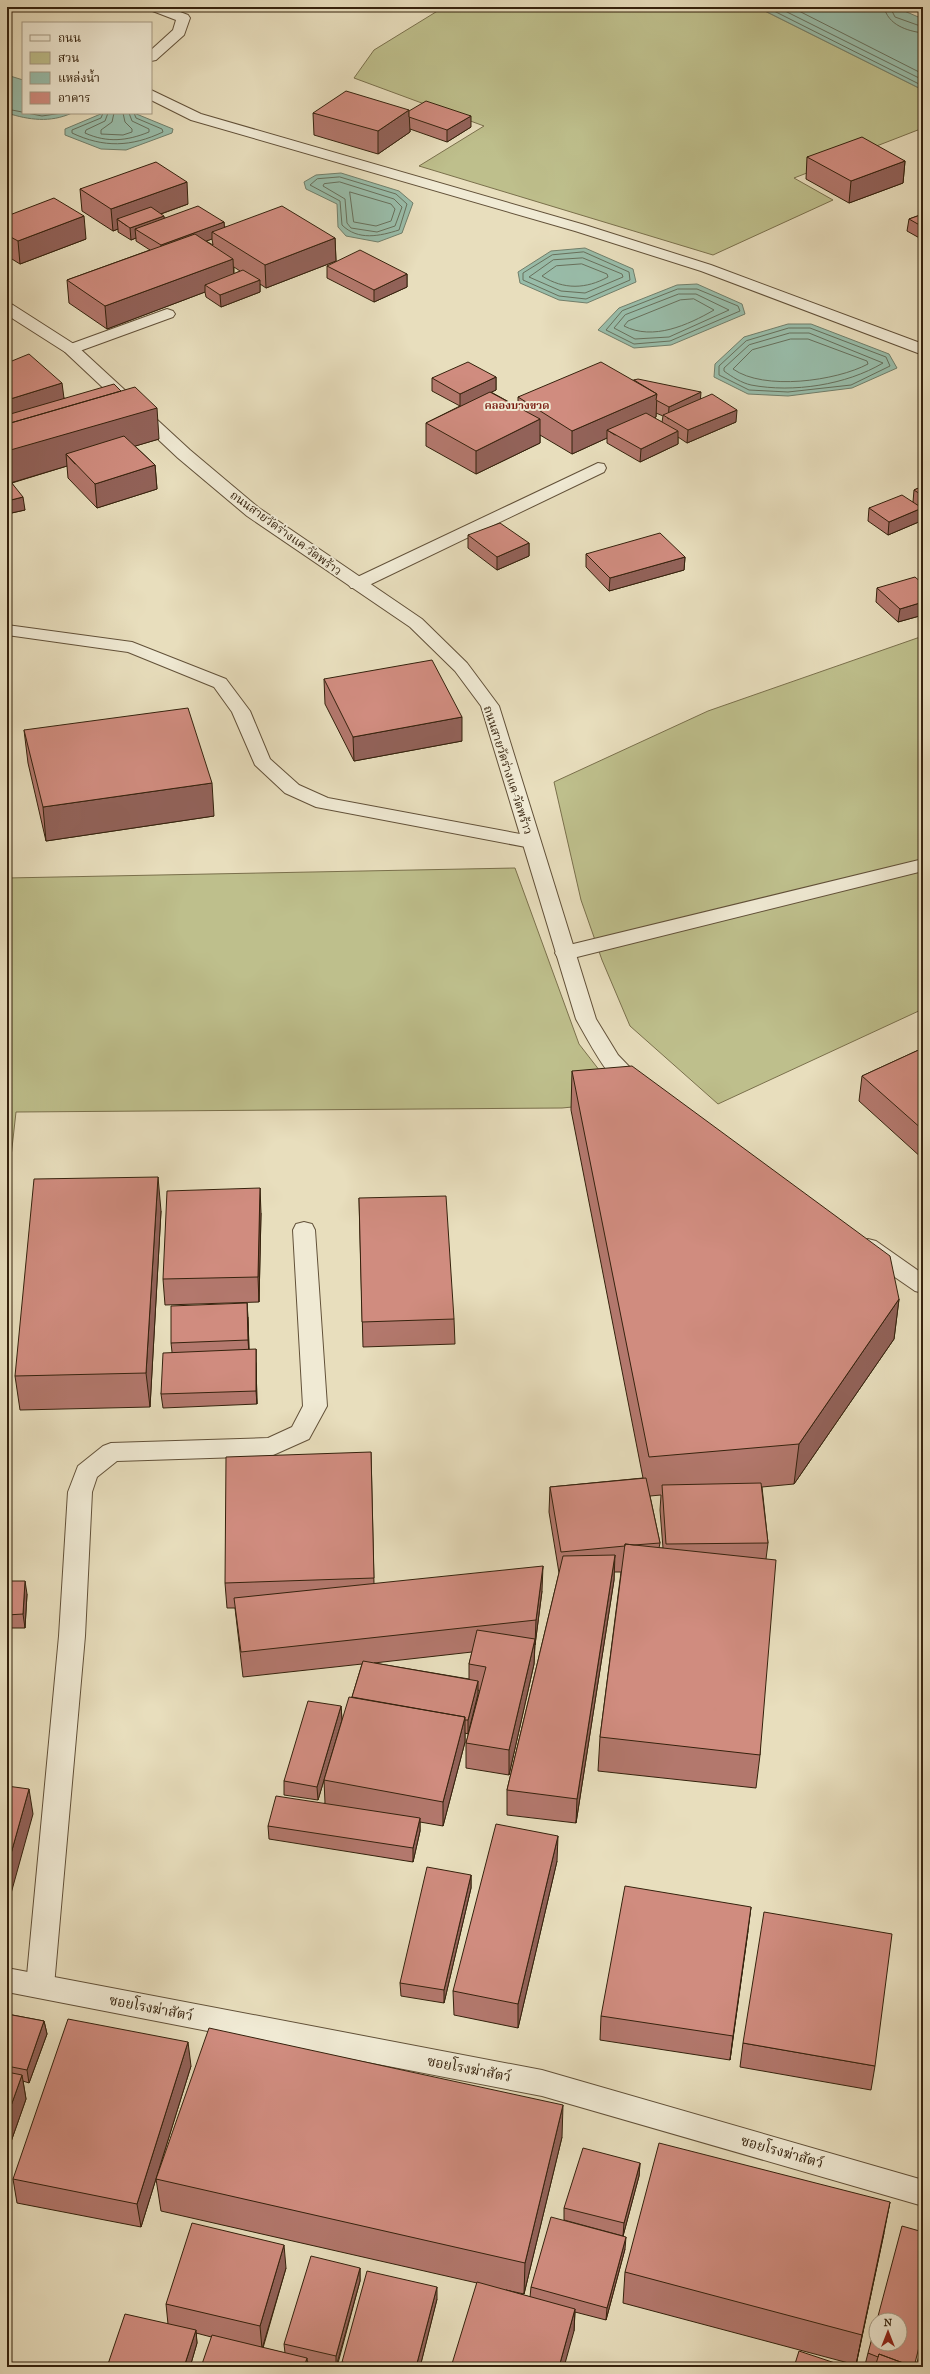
<svg xmlns="http://www.w3.org/2000/svg" width="930" height="2374" font-family="'IM FELL French Canon','Noto Serif Thai',serif">
<style>
.green{fill:#bebf8c;stroke:#7a704c}
.water{fill:#99bdaa;stroke:#717f6b}
.lines{fill:none;stroke-linecap:round;stroke-linejoin:round}
.shore{stroke:#67705c;stroke-width:1}
.lane-casing{stroke:#625139;stroke-width:2}
.street-casing{stroke:#625139;stroke-width:2}
.lane{fill:#f0ead4;fill-rule:evenodd}
.street{fill:#f0ead4;fill-rule:evenodd}
.wall{fill:#b3786d;stroke:#35220d;fill-rule:evenodd}
.shaded-wall{fill:#926259;stroke:#35220d}
.building{fill:#d08c7f;stroke:#35220d}
.labels{text-anchor:middle;dominant-baseline:central;stroke-width:4;stroke-linejoin:round;paint-order:stroke}
.far-neighbourhood-label{font-size:11px;font-weight:bold;fill:#7a1f14;stroke:#f0ead4}
.street-label{font-size:12px;fill:#35220d;stroke:#f0ead4}
.near-street-label{font-size:14px;fill:#35220d;stroke:#f0ead4}
</style>
<rect width="100%" height="100%" fill="#e8debd"/>
<filter id="stains"><feTurbulence type="fractalNoise" baseFrequency=".005" numOctaves="4"/><feColorMatrix values="0 0 0 0 .2 0 0 0 0 .09 0 0 0 0 .02 0 0 0 .5 -.17"/></filter>
<radialGradient id="worn" r=".72"><stop offset=".6" stop-color="#630" stop-opacity="0"/><stop offset="1" stop-color="#630" stop-opacity=".3"/></radialGradient>
<path class="green" d="M444,7H757L923,90V128L794,178L833,200L713,255L419,166L484,126L354,78L374,50Z
M923,636V1009L718,1104L630,1026L602,960L581,900L554,782L708,711Z
M515,868L579,1044L624,1102L562,1108L16,1112L7,1193V878Z"/>
<path class="water" d="M757,7H895L923,19V90Z
M7,75L23,80V113H72C50,123 29,120 7,113Z
M103,113H134L173,129L172,133L126,150L101,149L65,135V129Z
M341,173L399,191L413,203L402,233L378,242L346,236L338,227L337,204L306,189L304,182L316,175Z
M585,248L633,269L636,282L587,303L559,300L520,283L518,272L551,251Z
M697,284L742,304L745,314L671,345L634,348L598,330L619,308L677,285Z
M788,324H811L889,354L897,368L852,388L788,396L748,394L714,377L715,364L744,337Z"/>
<g class="lines">
<path class="shore" d="M766,7L923,86
M777,7L923,80
M791,7L923,74
M884,7C888,25 907,31 923,33
M890,7L895,17L923,27
M7,109L42,116L62,113
M103,113L101,118L72,130V133C104,148 131,147 163,132L162,129L136,118L134,113
M108,113L105,121L86,130L85,133C107,143 127,141 149,132V129L132,121L129,113
M114,113L112,122L101,130V134L123,135L132,132V129L125,122L123,113
M340,177L396,194L407,204L399,230C380,236 358,241 342,225L340,201L310,185L317,179Z
M340,182L394,199L402,207L395,226L377,232L351,228L347,223L345,199L323,186L324,184Z
M350,192L391,204L395,209L391,221L376,226L354,222Z
M584,252L629,272L630,280L586,299L559,296L523,280V273L552,255Z
M583,258L622,274L623,277L585,293L561,291L529,277L553,260Z
M582,264L607,274L608,277C586,289 564,290 542,276L556,266Z
M678,289H697L738,306L740,311L670,341L634,344L606,330L622,311Z
M679,294H696L729,310L669,337L635,339L614,328L625,315Z
M694,299L714,310C688,325 653,341 624,326L628,321L680,300Z
M789,328H810L886,357L890,366L851,385L788,392L749,390L719,375V366L746,341Z
M790,333H809L883,363C846,385 793,393 751,385C742,383 732,377 724,371V368L749,345Z
M791,339H808L867,361L868,364C836,381 764,391 733,369L752,350Z"/>
<defs>
<path id="lane" d="M167,309L173,311L175,314L173,317L77,352H65L63,349L65,346Z
M598,463L604,464L606,468L604,472L363,588H351L348,584L351,580Z
M7,625L132,642L226,679L250,711L270,759L299,785L328,798L531,836L538,838L541,842L538,846L531,848L316,807L285,793L255,765L232,712L214,687L128,652L7,635Z
M923,859V871L565,960L558,958L555,953L558,948L565,946Z
M304,1222L312,1224L315,1230L327,1406L309,1439L271,1456L117,1461L97,1477L92,1492L85,1636L54,1986L50,1995L40,1998L30,1995L26,1986L59,1636L68,1492L78,1466L103,1446L111,1443L268,1438L292,1427L303,1406L293,1230L296,1224Z"/>
<path id="street" d="M148,7H167L188,15L190,18L184,35L156,60L151,61V50L173,30L176,20L150,10Z
M151,90L201,114L585,225L711,265L923,344V355L701,271L575,231L191,120L151,100Z
M7,303L13,305L77,346L190,450L259,508L422,619L467,663L499,706L596,1019L618,1055L645,1083L648,1088L645,1093C639,1094 634,1096 629,1093C608,1080 588,1040 576,1019L481,706L455,671L410,627L247,516L178,458L65,352L7,315Z
M868,1239L876,1241L923,1274V1293L915,1291L860,1253L857,1247L860,1241Z
M7,1968L542,2070L923,2180V2206L542,2096L7,1992Z"/>
</defs>
<use href="#lane" class="lane-casing"/>
<use href="#street" class="street-casing"/>
<use href="#lane" class="lane"/>
<use href="#street" class="street"/>
</g>
<path class="wall" d="M409,111L471,127L447,142L410,129V132L378,154L314,135L313,113Z
M807,157L905,161L903,183L849,203L806,179Z
M80,189L188,204L161,214L164,218L224,222V227L335,238L336,261L266,288L260,284V292L221,307L206,297L205,292L107,329L69,303L67,280L150,250L136,241V238L131,240L118,232V229L113,231L82,211ZM212,239L213,245L206,241ZM234,267L240,271L234,274Z
M923,214V240L907,231L909,219Z
M7,216L86,239L20,264L7,256Z
M327,266L407,274V287L374,302L327,278Z
M7,363L64,398L159,439L135,446L155,465L157,489L97,508L68,478L67,466L12,483L25,510L7,514Z
M496,377V390L491,392L518,407V397L634,380L701,399L736,422L687,443L678,437V444L640,462L607,443V438L572,454L540,435V443L476,474L426,446V423L460,406L432,391V378ZM656,413L663,416L662,422L654,418L656,417Z
M923,486V510L922,509L921,521L888,535L868,521L869,508L913,502L914,490Z
M468,535L529,543V556L497,570L468,548Z
M586,554L685,557L684,570L609,591L586,567Z
M923,584V615L898,622L876,602L877,588Z
M324,679L462,741L354,761L325,704Z
M24,730L214,816L46,841L28,763Z
M923,1048V1159L859,1101L862,1076Z
M572,1071L899,1299L894,1339L794,1484L762,1487L768,1543L766,1559L760,1755L756,1788L598,1771L600,1737L621,1572H614V1580L576,1823L507,1815V1790L559,1573L549,1512L550,1487L643,1478L571,1110ZM661,1495L660,1510L663,1548H659L660,1543L650,1496Z
M359,1198L454,1319L455,1344L363,1347Z
M161,1211L150,1407L20,1410L15,1376Z
M261,1213L259,1302L165,1305L163,1279Z
M248,1317L249,1349L256,1363L257,1404L163,1408L161,1394L172,1352L171,1343Z
M371,1452L374,1584L542,1591L535,1645L534,1664L509,1775L466,1768V1743L480,1691L478,1690V1694L468,1734L465,1733V1742L443,1826L420,1822V1831L413,1862L269,1839L268,1826L325,1803L324,1780L352,1697L362,1664L243,1677L235,1608H227L225,1583ZM472,1652L469,1664V1679L374,1663Z
M7,1581L27,1594L25,1628H7Z
M341,1706L342,1720L318,1800L284,1795V1781Z
M557,1861L518,2028L454,2015L453,1991Z
M471,1875V1888L444,2003L401,1996L400,1983Z
M748,1931L730,2060L600,2040L601,2016Z
M7,2014L44,2021L47,2034L29,2083L23,2081L26,2099L7,2153Z
M743,2043L875,2066L871,2090L740,2067Z
M191,2066L141,2227L17,2203L13,2179Z
M562,2137L524,2294L506,2290L530,2297L531,2287L625,2249L606,2320L575,2312L574,2331L477,2283L161,2211L156,2179Z
M640,2163L639,2176L623,2236L564,2220V2208Z
M884,2233L856,2365L623,2303L625,2272Z
M286,2268L263,2348L285,2353L284,2344L360,2268V2281L337,2367H332L307,2362L196,2333L197,2343L190,2367H107L168,2324L166,2304Z
M437,2299L420,2367H342V2362Z
M868,2353L914,2367H870L865,2365Z
M916,2365L923,2367H916Z"/>
<path class="shaded-wall" d="M409,110L410,132L378,154V131Z
M471,116V127L447,142V130Z
M905,161L903,183L849,203L851,181Z
M187,182L188,204L127,226L117,219L118,229L113,231L111,209Z
M84,216L86,239L20,264L18,241Z
M164,216L165,228L135,229L136,238L131,240L130,228Z
M224,222L225,234L212,232V239L162,257L161,245Z
M335,238L336,261L266,288L265,265Z
M233,259L234,281L205,285V292L107,329L105,306Z
M407,274V287L374,302V290Z
M260,280V292L221,307L220,295Z
M496,377V390L460,407V394Z
M62,383L65,406L7,424V400Z
M701,392L700,405L668,419L669,407Z
M657,394L656,417L615,435L607,430V438L572,454V431Z
M157,408L159,439L75,464L66,454L67,466L7,484V430Z
M737,410L736,422L687,443L688,430Z
M540,419V443L476,474V451Z
M678,431V444L640,462L641,449Z
M155,465L157,489L97,508L95,484Z
M23,497L25,510L7,514V501Z
M922,508L921,521L888,535L889,522Z
M529,543V556L497,570V557Z
M685,557L684,570L609,591L610,578Z
M923,602V615L898,622L900,609Z
M462,717V741L354,761L353,737Z
M212,783L214,816L46,841L43,807Z
M158,1177L161,1211L150,1407L146,1373Z
M260,1188L261,1213L259,1302L258,1277Z
M899,1299L894,1339L794,1484L799,1444Z
M247,1303L248,1317L249,1353L248,1340Z
M256,1349V1363L257,1404L256,1391Z
M615,1555L614,1580L576,1823L577,1799Z
M543,1566L542,1591L535,1645L536,1620Z
M25,1581L27,1594L25,1628L23,1614Z
M535,1639L534,1664L509,1775V1750Z
M478,1681V1694L468,1734V1720Z
M341,1706L342,1720L318,1800L317,1787Z
M465,1717V1742L443,1826V1802Z
M29,1789L33,1814L7,1908V1868Z
M420,1818V1831L413,1862V1848Z
M558,1836L557,1861L518,2028V2004Z
M471,1875V1888L444,2003V1990Z
M751,1907L748,1931L730,2060L733,2036Z
M44,2021L47,2034L29,2083L27,2070Z
M188,2042L191,2066L141,2227L137,2204Z
M22,2075L26,2099L7,2153V2117Z
M563,2105L562,2137L524,2294L525,2263Z
M640,2163L639,2176L623,2236L624,2223Z
M890,2202L884,2233L856,2365L862,2335Z
M626,2237L625,2249L606,2320L607,2308Z
M284,2245L286,2268L262,2349L260,2326Z
M360,2268V2281L336,2367V2356Z
M437,2287V2299L420,2367H416Z
M575,2309L574,2331L564,2367H559Z
M196,2330L197,2343L190,2367H184Z
M307,2358L308,2367H304Z"/>
<path class="building" d="M346,91L409,110L378,131L313,113Z
M426,101L471,116L447,130L409,117V111Z
M862,137L905,161L851,181L807,157Z
M156,162L187,182L111,209L80,189Z
M54,198L84,216L18,241L7,235V216Z
M198,206L224,222L161,245L135,229Z
M282,206L335,238L265,265L212,232Z
M151,207L164,216L130,228L117,219Z
M923,214V227L909,219Z
M195,234L233,259L105,306L67,280Z
M360,250L407,274L374,290L327,266Z
M243,270L260,280L220,295L205,285Z
M29,354L62,383L7,400V363Z
M468,362L496,377L460,394L432,378Z
M601,362L657,394L572,431L518,397Z
M638,379L701,392L669,407L656,400L657,394L634,380Z
M114,384L121,391L7,424V415Z
M135,387L157,408L7,451V424Z
M490,392L540,419L476,451L426,423Z
M712,394L737,410L688,430L663,415Z
M646,413L678,431L641,449L607,430Z
M124,436L155,465L95,484L66,454Z
M11,482L23,497L7,501V483Z
M923,486V496L914,490Z
M902,495L922,508L889,522L869,508Z
M500,523L529,543L497,557L468,535Z
M660,533L685,557L610,578L586,554Z
M915,577L923,584V602L900,609L877,588Z
M432,660L462,717L353,737L324,679Z
M188,708L212,783L43,807L24,730Z
M923,1048V1130L862,1076Z
M632,1066L890,1256L899,1299L799,1444L649,1457L572,1071Z
M158,1177L146,1373L15,1376L34,1179Z
M260,1188L258,1277L163,1279L167,1191Z
M446,1196L454,1319L362,1322L359,1198Z
M247,1303L248,1340L171,1343V1306Z
M256,1349V1391L161,1394L163,1353Z
M371,1452L374,1578L225,1583L226,1457Z
M646,1478L660,1543L634,1545L625,1544V1546L561,1552L550,1487Z
M761,1483L768,1543L666,1544L662,1485Z
M625,1544L776,1560L760,1755L600,1737Z
M615,1555L577,1799L507,1790L563,1556Z
M543,1566L536,1620L241,1652L234,1598Z
M7,1581H25L23,1614L7,1615Z
M477,1630L535,1639L509,1750L466,1743L486,1667L469,1664Z
M363,1661L478,1681L468,1720H465V1717L352,1697Z
M349,1697L465,1717L443,1802L324,1780Z
M308,1701L341,1706L317,1787L284,1781Z
M7,1786L29,1789L7,1868Z
M276,1796L420,1818L413,1848L268,1826Z
M496,1824L558,1836L518,2004L453,1991Z
M427,1867L471,1875L444,1990L400,1983Z
M625,1886L751,1907L733,2036L601,2016Z
M764,1912L892,1934L875,2066L743,2043Z
M7,2014L44,2021L27,2070L7,2066Z
M68,2019L188,2042L137,2204L13,2179Z
M209,2028L563,2105L525,2263L156,2179Z
M7,2072L22,2075L7,2117Z
M659,2143L890,2202L862,2335L625,2272Z
M583,2148L640,2163L624,2223L564,2208Z
M551,2217L626,2237L607,2308L531,2287Z
M192,2223L284,2245L260,2326L166,2304Z
M902,2226L923,2232V2331L914,2367L879,2354L878,2357L868,2353L876,2323V2344H900V2320H877Z
M311,2256L360,2268L336,2356L284,2344Z
M367,2271L437,2287L416,2367H362L342,2362Z
M477,2282L575,2309L559,2367H451Z
M125,2314L196,2330L184,2367H107Z
M212,2335L307,2358L304,2367H201Z
M923,2345V2367H922L916,2365Z
M799,2351L844,2366V2367H794Z
M879,2354L914,2367H875Z"/>
<g class="labels">
<g class="far-neighbourhood-label">
<text x="517" y="405">คลองบางขวด</text>
</g>
<g class="street-label">
<text transform="translate(286 533) rotate(36)">ถนนสายวัดร่างแค-วัดพร้าว</text>
<text transform="translate(508 770) rotate(72)">ถนนสายวัดร่างแค-วัดพร้าว</text>
</g>
<g class="near-street-label">
<text transform="translate(151 2008) rotate(11)">ซอยโรงฆ่าสัตว์</text>
<text transform="translate(469 2069) rotate(11)">ซอยโรงฆ่าสัตว์</text>
<text transform="translate(782 2152) rotate(16)">ซอยโรงฆ่าสัตว์</text>
</g>
</g>
<rect width="930" height="2374" fill="none" stroke="#e8debd" stroke-width="24"/>
<rect x="8" y="8" width="914" height="2358" fill="none" stroke="#35220d" stroke-width="2"/>
<rect x="12" y="12" width="906" height="2350" fill="none" stroke="#35220d"/>
<rect x="22" y="22" width="130" height="92" fill="#f0ead4" stroke="#a59a84"/>
<rect x="30" y="35" width="20" height="6" fill="#f0ead4" stroke="#a59a84"/>
<text x="58" y="42" font-size="12" fill="#35220d">ถนน</text>
<rect x="30" y="52" width="20" height="12" fill="#bebf8c" stroke="#a59a84"/>
<text x="58" y="62" font-size="12" fill="#35220d">สวน</text>
<rect x="30" y="72" width="20" height="12" fill="#99bdaa" stroke="#a59a84"/>
<text x="58" y="82" font-size="12" fill="#35220d">แหล่งน้ำ</text>
<rect x="30" y="92" width="20" height="12" fill="#d08c7f" stroke="#a59a84"/>
<text x="58" y="102" font-size="12" fill="#35220d">อาคาร</text>
<g transform="translate(888 2332)"><circle r="19" fill="#f0ead4" stroke="#a59a84"/>
<path d="M0-3L7 15L0 10L-7 15Z" fill="#8f2418"/>
<text y="-6" font-size="11" font-weight="bold" text-anchor="middle" fill="#35220d">N</text>
</g>
<rect width="100%" height="100%" filter="url(#stains)"/>
<rect width="100%" height="100%" fill="url(#worn)"/>
</svg>
